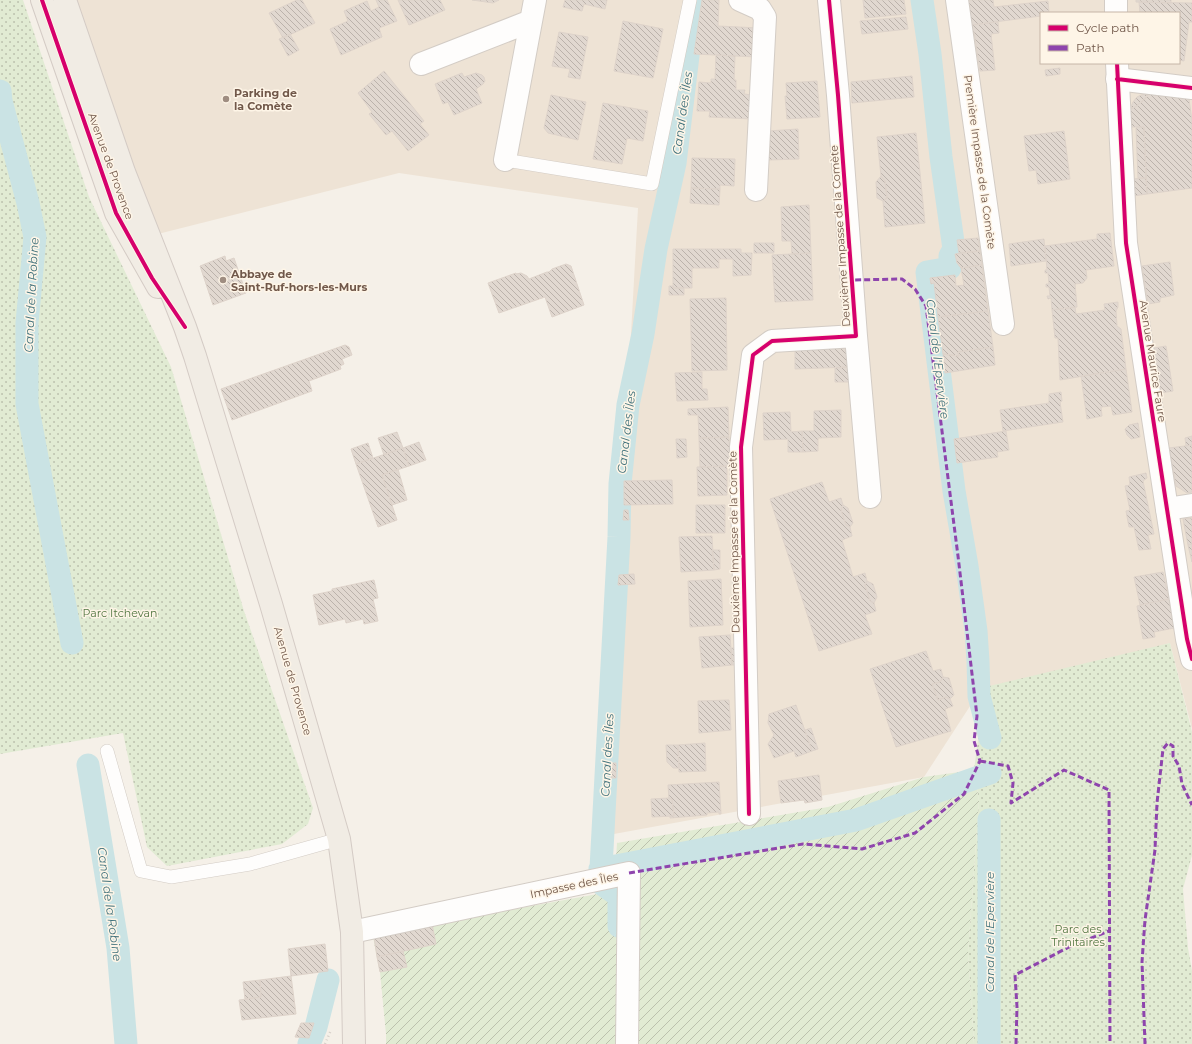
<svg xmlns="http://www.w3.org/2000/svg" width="1192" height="1044" font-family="Montserrat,sans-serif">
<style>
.residential{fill:#eee3d5;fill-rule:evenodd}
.park{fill:url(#park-dots)}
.garden{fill:url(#garden-furrows)}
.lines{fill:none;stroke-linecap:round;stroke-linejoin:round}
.canal{stroke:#cae3e4;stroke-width:23}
.building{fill:url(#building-back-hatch);stroke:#ded3ca}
.service-casing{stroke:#d3ccc5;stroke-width:14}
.minor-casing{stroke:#d3ccc5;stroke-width:24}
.tertiary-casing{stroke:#d3ccc5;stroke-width:24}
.primary-casing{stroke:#d4cbc5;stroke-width:24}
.path{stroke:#d6cfc9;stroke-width:2.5;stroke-dasharray:1 3;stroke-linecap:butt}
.service{stroke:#fefdfc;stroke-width:13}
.minor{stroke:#fefdfc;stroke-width:22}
.tertiary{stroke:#fefdfc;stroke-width:22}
.primary{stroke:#f1ece4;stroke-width:22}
.quiet{stroke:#8e44ad;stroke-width:3;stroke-dasharray:6 3;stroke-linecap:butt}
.cycleway-casing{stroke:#fef5e7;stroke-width:6}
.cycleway{stroke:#d6006c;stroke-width:4}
.poi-dot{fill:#9f8d81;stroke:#fef5e7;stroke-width:1.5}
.labels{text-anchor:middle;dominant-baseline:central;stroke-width:3;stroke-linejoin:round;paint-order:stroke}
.poi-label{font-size:11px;font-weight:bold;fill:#71584a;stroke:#fef5e7;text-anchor:start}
.street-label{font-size:11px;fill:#71584a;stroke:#fef5e7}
.park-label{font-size:11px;fill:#527742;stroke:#fef5e7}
.water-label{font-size:12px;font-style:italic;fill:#42737d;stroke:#fef5e7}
</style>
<defs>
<pattern id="park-dots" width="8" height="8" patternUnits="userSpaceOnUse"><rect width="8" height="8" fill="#e1ebd3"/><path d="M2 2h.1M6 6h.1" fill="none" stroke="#bbc1ad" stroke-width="1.8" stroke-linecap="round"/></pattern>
<pattern id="garden-furrows" width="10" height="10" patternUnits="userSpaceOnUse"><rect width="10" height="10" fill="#e1ebd3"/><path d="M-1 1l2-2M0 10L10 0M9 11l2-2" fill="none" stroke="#bbc1ad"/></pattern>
<pattern id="building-back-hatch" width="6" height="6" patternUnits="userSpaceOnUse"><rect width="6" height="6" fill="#e1d8d0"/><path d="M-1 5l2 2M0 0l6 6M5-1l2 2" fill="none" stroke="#bbb2ab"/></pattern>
</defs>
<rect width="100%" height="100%" fill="#f5f0e8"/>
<path class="residential" d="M32,0H1192V729L1170,643L974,700L924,777L603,836L638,208L399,173L146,237ZM1041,13H1179V63H1041Z"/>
<path class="park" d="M0,0H23L89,197L171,367L244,611L313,808L308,824L282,844L167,866L147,847L123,733L0,754Z
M1170,643L1192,732V855L1183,889L1188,948L1192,971V1044H974L968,953L979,801L974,770L985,687Z"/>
<path class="garden" d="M974,770L979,801L968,953L974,1044H386V1034L380,972L373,937L432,924L614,891L617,843L828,807L924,777Z"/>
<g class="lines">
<path class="canal" d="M922,0L930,54L941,157L954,249L950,256V268L927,272L954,491L967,566L976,631L978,661L979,696L990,738
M0,91L1,101L28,203L35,237L27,323V404L72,643
M88,765L118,948L126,1044
M601,868L619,537L620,484L628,405L643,334L656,249L675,163L690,39L697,0
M600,869L856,820L990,773
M602,884L619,896V926
M309,1044L316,1027L328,980
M989,1044V820"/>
</g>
<path class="building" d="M297,0H302L315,23L283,38L269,13Z
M376,0H387L397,21L379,28L382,37L341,55L330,29L348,21L344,11L367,1L371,11L379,7Z
M398,0H440L445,10L409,25Z
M472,0H499L493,3Z
M565,0H607L605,9L584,4L582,11L563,7Z
M702,0H719L718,26L759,28L757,57L694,54Z
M863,0H904L906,14L865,18Z
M960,0H993L994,7L1048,1L1049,13H1041V16L963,26Z
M1136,0H1171V3L1136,2Z
M1139,2L1192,3V22H1189L1184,61L1179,60V13H1140Z
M906,17L908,29L862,34L860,21Z
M623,21L663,29L653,78L614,71Z
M998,22L999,33L991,34L995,70L980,71L974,32L964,33L963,26Z
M559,32L588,37L580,79L568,77L570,69L552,66Z
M290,34L299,50L288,56L279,39Z
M716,55L735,56L734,80H736V90H745L744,94L753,95L752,119L709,117L710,111H697L699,82L711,83V79H715Z
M1060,68V74L1046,76L1045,70Z
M384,71L424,121L420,124L429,135L408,151L392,131L386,135L369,114L372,112L358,93Z
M462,73L464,77L476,73L482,75L484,77L485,81L483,84L476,89L482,103L454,115L448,102L443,104L435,84Z
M912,76L914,97L852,103L851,82Z
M817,81L820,117L787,119L785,96H787L786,83Z
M1148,94L1189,99L1192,121V188L1147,194L1144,127H1130V109L1135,107L1145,99Z
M1148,94L1145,99L1135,107L1130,109L1133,102L1137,97L1141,95Z
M551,95L586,102L578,140L548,133L544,128Z
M603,103L648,111L643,141L627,138L622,164L593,159Z
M1136,127H1144L1146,178H1138Z
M798,129L799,159L768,160V131Z
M1064,131L1070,179L1038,184L1036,170L1029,171L1024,136Z
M916,133L925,223L885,227L883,201L887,198L885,181L881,176L877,137Z
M692,158L735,159L734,186L720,185V189L691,188Z
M881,176L885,181L887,198L883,201L877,198L876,182Z
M1146,178L1147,194L1133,196L1132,179Z
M691,188L720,189L719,205L690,203Z
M809,205L811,253L792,254L791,241H782L781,207Z
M1110,233L1114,266L1086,270L1087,278L1083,283L1075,284L1077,307L1052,310L1051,298L1048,299L1047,296H1050L1049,287H1046V284H1049L1048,273H1045V270H1047L1045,246L1097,239V234Z
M978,238L980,251L959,253L957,240Z
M1044,239L1046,261L1011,266L1009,244Z
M754,243H774V253H754Z
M673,249H741V253H752L751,275L733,276V259H719V268H692V288H673Z
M980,251L982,265L961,268L957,263L955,254Z
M811,253L813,300L775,302L772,255Z
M225,256L226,261L234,258L246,293L213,305L200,266Z
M1170,262L1174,295L1160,298V302L1148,304L1142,266Z
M566,264L571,266L584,305L552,317L545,297L499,313L488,283L516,273V274L521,273L527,276L529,279L547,272H549L552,269Z
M982,265L988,311L938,317L934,283L931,284L930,278L955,275L956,286L964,285L961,268Z
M669,286H673V288H684V295H669Z
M726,298L727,370L692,371L690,299Z
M1118,302V307L1116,311L1117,326L1121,329L1126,369L1060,380L1058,338H1055L1052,310L1075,307L1076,314L1105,310L1104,304Z
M988,311L993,347L958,352L959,356L943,354L938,317Z
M345,345L349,347L352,355L342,359L344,364L340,366L341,369L309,381L312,391L232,420L221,389Z
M848,345L849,367L795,369V347Z
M1166,346L1173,391L1160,393L1154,348Z
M993,347L995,365L945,373L943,354L959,356L958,352Z
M849,367L850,382H835V368Z
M1126,369L1132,412L1113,415L1111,406L1101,407L1102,416L1087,419L1081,376Z
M702,372V389H707L708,400L677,401L675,373Z
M1061,392L1062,401L1060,402L1063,422L1003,431L1000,410L1049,403V394Z
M728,407L729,437L699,438L698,415H688V409Z
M841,410V437L818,438V451L803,452L802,431H814V411Z
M790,412L791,432L802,431L803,452H788V439L764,440L763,413Z
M1138,423L1140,437L1131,439L1127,435L1125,429L1129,425Z
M1006,431L1009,450L997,452L998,457L957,463L954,439Z
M397,432L403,448L384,455L378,438Z
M1192,436V445L1186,446L1185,438Z
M729,437L730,466L700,467L699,438Z
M676,439H686L687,457L677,458Z
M419,442L426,460L409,466L403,448Z
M368,443L373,458L356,464L351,449Z
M1192,445V492L1187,493L1176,486L1169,448Z
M403,448L409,466L382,475L397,520L378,527L356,464Z
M727,466V495L698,496L697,467Z
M398,469L407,500L392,505L382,475Z
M1146,473L1147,478L1143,481L1154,534L1148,535L1151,549L1139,550L1134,527H1129L1126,511L1130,510L1125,486L1130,485L1129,477Z
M672,480L673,504L624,505V481Z
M822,482L829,502L841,498L843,505L841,510L846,525L850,527L852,536L842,540L853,577L865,573L867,581L865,585L870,601L874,603L876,611L865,615L872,634L819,651L770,499Z
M696,505H725V533H696Z
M843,505L848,508L853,523L850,527L846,525L841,510Z
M624,510H628L629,520H623Z
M1192,518V544L1188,545L1183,519Z
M712,536L714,570L681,572L679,537Z
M1192,544V562L1188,545Z
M712,550H720V569L714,570Z
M1163,572L1169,599L1140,605L1134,577Z
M634,574L635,584L618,585L619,575Z
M721,579L723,625L690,627L688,581Z
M374,580L378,598L373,599L378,621L364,624L363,619L346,623L345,619L319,625L313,595L332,591V589Z
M867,581L873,584L877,597L874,603L870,601L865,585Z
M1169,599L1174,628L1154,632L1155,637L1143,639L1137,606Z
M730,635L732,665L702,668L699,637Z
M731,648H736L737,665H732Z
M926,651L933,671L941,669L943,677L940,682L932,684L938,700L946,697L950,699L953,706L945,709L951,731L896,747L870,669Z
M943,677L949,678L954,695L950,699L946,697L938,700L932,684L940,682Z
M729,700L731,730L699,733L698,701Z
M796,705L812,751L796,757L794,751L774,758L768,744L774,735L768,723L769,714Z
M811,728L818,749L812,751L805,730Z
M705,743L706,771L679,772L678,745Z
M666,745H678L679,768H673L667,762Z
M611,763H616V778H611Z
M819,775L822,800L805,803L804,800L781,803L778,781Z
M719,782L721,814H719V812L707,813V815L670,818V816H674L672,799H669L668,785Z
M669,798L672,799L674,816L652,817L651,799Z
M432,924L436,944L377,957L374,937Z
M325,944L328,971L291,976L288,949Z
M403,951L407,967L380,972L377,957Z
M291,976L296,1014L242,1020L239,1000L261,997L260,980Z
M260,980L261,997L245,999L243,982Z
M301,1023H314L309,1038L295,1037Z"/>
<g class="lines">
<defs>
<path id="service" d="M505,160L652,184L690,0
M107,751L141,871L171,877L250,864L339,839"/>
<path id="minor" d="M740,0L760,9L765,17L756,190
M957,0L1003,324
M421,64L531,21
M1117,79L1192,88
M505,160L535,0
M856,336L870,497
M1167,509L1192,505
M749,814L741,447L753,355L772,341L856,336L838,95L829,0
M352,932L629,873L627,1044"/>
<path id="tertiary" d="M1116,0V13
M1117,63L1126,243L1187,639L1192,659"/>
<path id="primary" d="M42,0L116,213L158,287
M65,0L124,172L185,327L195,356L271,604L339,839L352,932L354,1044"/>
</defs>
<use href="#service" class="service-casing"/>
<use href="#minor" class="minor-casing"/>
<use href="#tertiary" class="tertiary-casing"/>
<use href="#primary" class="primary-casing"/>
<path class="path" d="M325,1044L331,1030"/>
<use href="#service" class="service"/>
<use href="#minor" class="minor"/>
<use href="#tertiary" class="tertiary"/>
<use href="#primary" class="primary"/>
<path class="quiet" d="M980,761L1008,766L1013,783L1011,803L1064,770L1109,790L1110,1044
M629,873L803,844L862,849L915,833L964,794L980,761L974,741L977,716L958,556L926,306L915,289L902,279L852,280
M1016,1044L1017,1007L1015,975L1069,947L1109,931
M1145,1044L1142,962L1145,920L1155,850L1157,803L1163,749L1168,743L1173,746V756L1179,766L1182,784L1192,805"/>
<defs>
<path id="cycleway" d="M42,0L116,213L152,278L185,327
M1117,63L1126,243L1187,639L1192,659
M1117,79L1192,88
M749,814L741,447L753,355L772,341L856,336L838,95L829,0"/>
</defs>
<use href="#cycleway" class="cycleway-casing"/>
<use href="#cycleway" class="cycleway"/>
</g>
<g class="poi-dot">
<circle cx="226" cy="99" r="4"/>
<circle cx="223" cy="280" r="4"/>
</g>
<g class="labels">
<g class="poi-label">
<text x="234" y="93">Parking de<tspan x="234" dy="13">la Comète</tspan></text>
<text x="231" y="274">Abbaye de<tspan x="231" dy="13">Saint-Ruf-hors-les-Murs</tspan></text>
</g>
<g class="street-label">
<text transform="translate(980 162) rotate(82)">Première Impasse de la Comète</text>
<text transform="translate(111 166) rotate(70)">Avenue de Provence</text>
<text transform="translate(840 236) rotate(-94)">Deuxième Impasse de la Comète</text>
<text transform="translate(1153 361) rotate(81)">Avenue Maurice Faure</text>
<text transform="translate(734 542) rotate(-91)">Deuxième Impasse de la Comète</text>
<text transform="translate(293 681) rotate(74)">Avenue de Provence</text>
<text transform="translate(574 885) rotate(-12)">Impasse des Îles</text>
</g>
<g class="park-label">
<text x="120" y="613">Parc Itchevan</text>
<text x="1078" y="929">Parc des<tspan x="1078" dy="13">Trinitaires</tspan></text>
</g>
<g class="water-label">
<text transform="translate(682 113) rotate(-82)">Canal des Îles</text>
<text transform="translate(31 295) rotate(-87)">Canal de la Robine</text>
<text transform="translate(938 359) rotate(83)">Canal de l'Epervière</text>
<text transform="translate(626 432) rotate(-83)">Canal des Îles</text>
<text transform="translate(607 755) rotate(-87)">Canal des Îles</text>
<text transform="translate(110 904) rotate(82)">Canal de la Robine</text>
<text transform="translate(989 932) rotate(-90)">Canal de l'Epervière</text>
</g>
</g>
<rect x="1040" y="12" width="140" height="52" fill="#fef5e7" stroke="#c6b6a8"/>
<rect x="1048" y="25" width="20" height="6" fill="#d6006c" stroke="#c6b6a8"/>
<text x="1076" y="32" font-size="12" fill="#71584a">Cycle path</text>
<rect x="1048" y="45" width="20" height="6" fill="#8e44ad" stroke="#c6b6a8"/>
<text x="1076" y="52" font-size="12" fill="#71584a">Path</text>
</svg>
